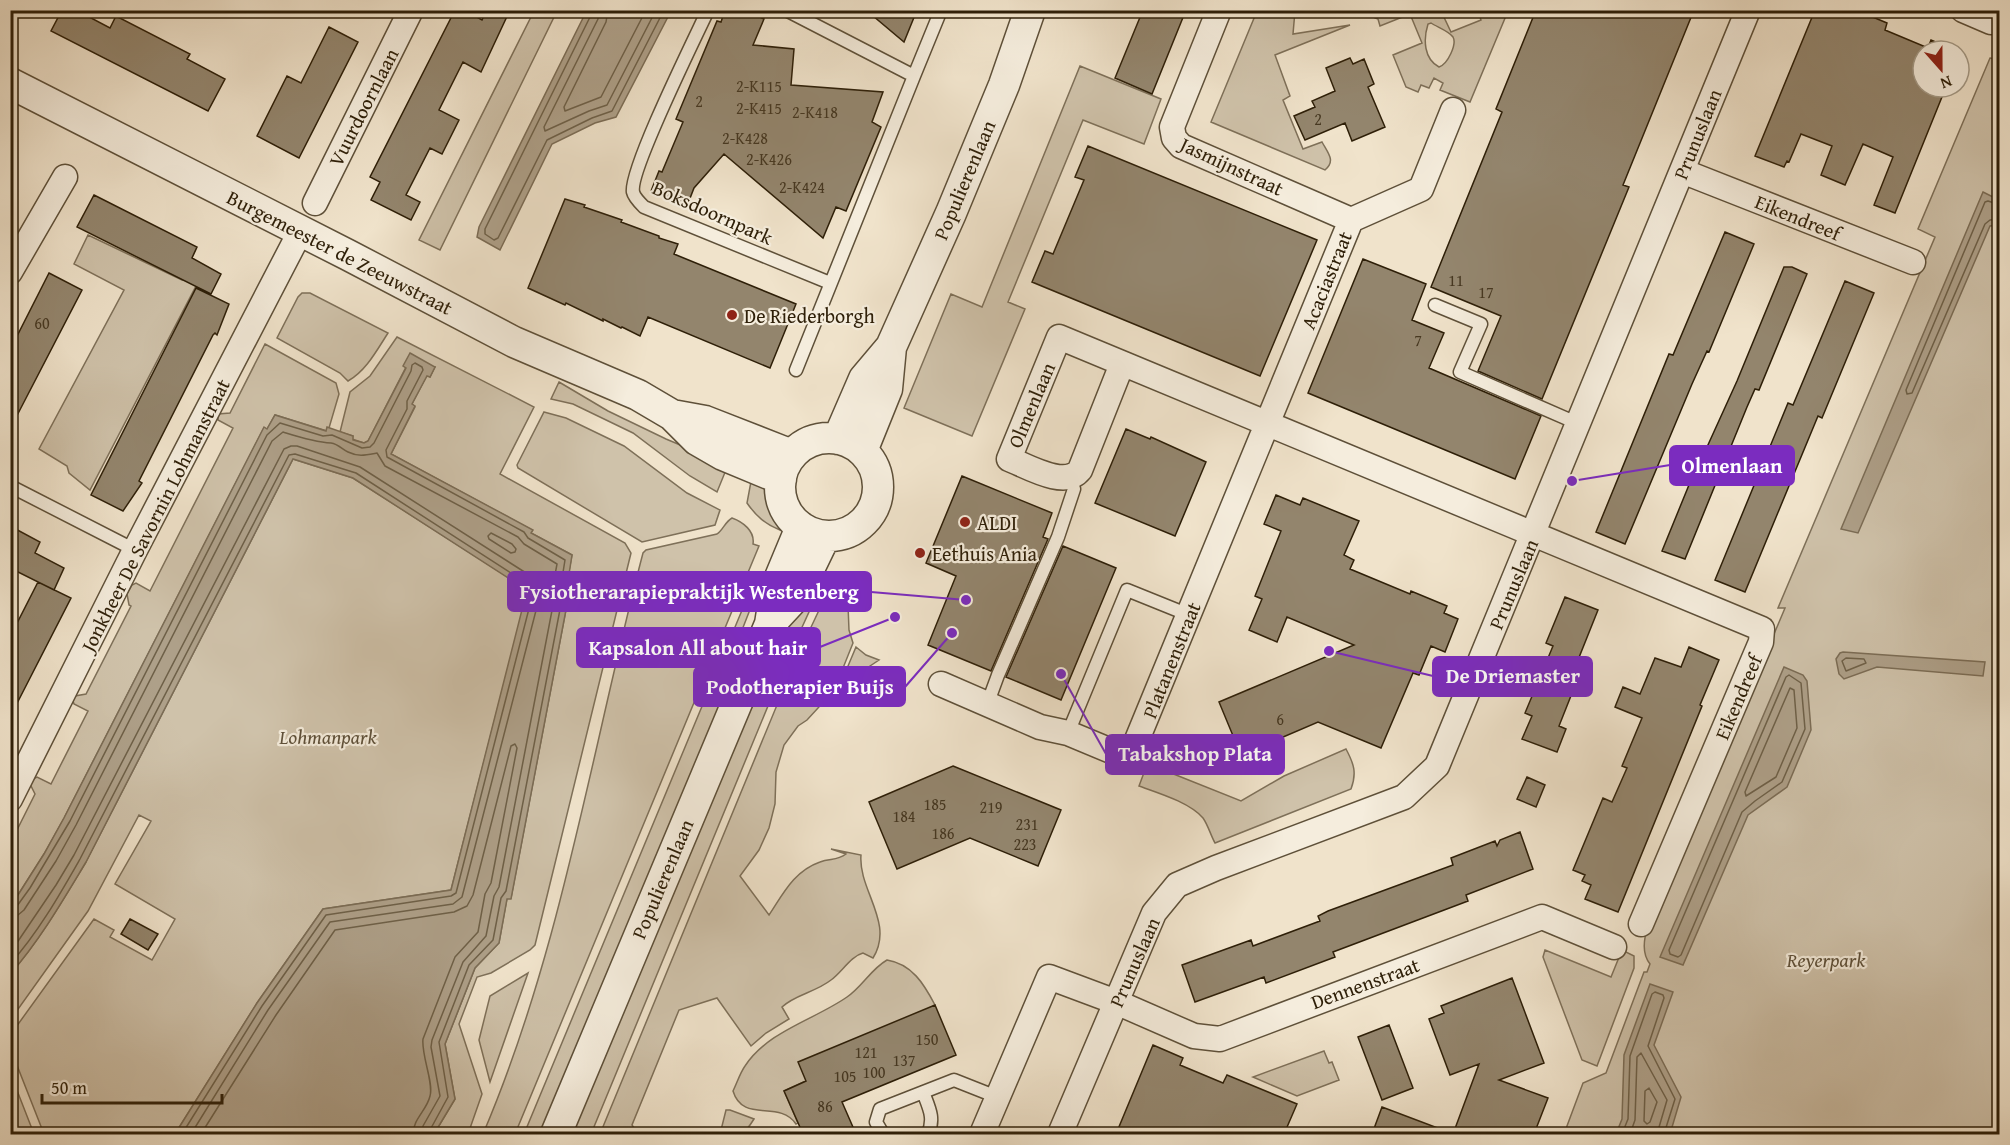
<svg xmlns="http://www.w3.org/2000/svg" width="2010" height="1145" font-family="'Gentium Book Plus',serif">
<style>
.green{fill:#cfc2aa;stroke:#7e7059;stroke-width:1.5;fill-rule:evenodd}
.water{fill:#aea089;stroke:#7b6c55;stroke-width:1.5}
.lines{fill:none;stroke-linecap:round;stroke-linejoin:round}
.shore{stroke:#6e6048;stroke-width:1.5}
.building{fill:#93856d;stroke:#2e1f08;stroke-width:1.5}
.service-casing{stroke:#5e5039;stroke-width:15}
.minor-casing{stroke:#5e5039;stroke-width:27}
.tertiary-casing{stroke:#5e5039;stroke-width:33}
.service{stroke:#f5eddd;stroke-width:12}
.minor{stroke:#f5eddd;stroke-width:24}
.tertiary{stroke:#f5eddd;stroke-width:30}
.poi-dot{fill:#8f2418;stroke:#f5eddd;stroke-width:2}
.labels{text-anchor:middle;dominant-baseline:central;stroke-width:4.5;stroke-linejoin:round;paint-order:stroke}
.number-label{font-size:16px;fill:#473821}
.street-label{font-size:20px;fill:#2e1f08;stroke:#f5eddd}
.poi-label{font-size:20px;fill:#2e1f08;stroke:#f5eddd;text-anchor:start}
.park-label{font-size:20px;font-style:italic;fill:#5e5039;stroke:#f5eddd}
.leader{fill:none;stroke:#7b2cbf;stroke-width:2}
.callout-dot{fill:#7b2cbf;stroke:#f5eddd;stroke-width:2}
.callout{fill:#7b2cbf;stroke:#7b2cbf;stroke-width:2}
.callout-label{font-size:21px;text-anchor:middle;font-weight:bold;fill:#fff}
</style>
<rect width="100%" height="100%" fill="#f0e3cb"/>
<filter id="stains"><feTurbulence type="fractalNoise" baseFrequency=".00333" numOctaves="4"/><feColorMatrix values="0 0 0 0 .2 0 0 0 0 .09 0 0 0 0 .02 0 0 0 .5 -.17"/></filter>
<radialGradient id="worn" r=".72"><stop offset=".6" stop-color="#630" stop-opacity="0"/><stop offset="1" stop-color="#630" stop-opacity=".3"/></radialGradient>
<path class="green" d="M534,11H557L440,250L419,240Z
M1257,11H1295L1293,34L1350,25L1275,55L1290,96L1283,100L1303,149L1322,142C1328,153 1336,161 1325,170L1211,122Z
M1358,11H1367L1369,15L1379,11H1441L1451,32L1481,20L1478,11H1508L1470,102L1440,90L1443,83L1434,78L1429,88L1421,85L1418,92L1406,87L1393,55L1422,43L1410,14L1380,26L1378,19ZM1431,23C1437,27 1449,31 1453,37C1457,44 1448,64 1439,67C1424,59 1423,40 1428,24Z
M1990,58L1999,60V1134H1564L1583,1083L1606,1073L1644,972H1647L1650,964C1641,953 1644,938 1648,926L1777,627L1785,608H1778L1935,237L1918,229Z
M1080,66L1161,99L1144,144L1083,120L1008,302L1025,309L972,436L904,408L951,294L982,307Z
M88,235L182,280L198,282L90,490L69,473L67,466L39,449L124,290L74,264Z
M302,293H310L388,333C377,350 366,371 348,381L340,373L277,338L298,297Z
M397,337L534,407L500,474L625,543L631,553L535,945L530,950L491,973L477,977L459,1024L482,1094L468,1134H434L455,1099L445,1044L475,968L499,943L507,898H511L569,594L565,593L572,555L531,533L532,530L391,454L415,407L412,404L427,375L430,377L435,367L404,366L406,367L368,441L364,443L352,439L353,436L340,432L350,392L370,376Z
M265,344L336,383L339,394L329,428L327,431L275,415L267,429L264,428L64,818L44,854L11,906V842L35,794L30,784L33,779L37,777L51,784L88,711L74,704L73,701L75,696L86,694L131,606L129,605L127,594L132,585L136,583L150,591L233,428L218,420V414L230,413Z
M559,382L608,411L666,439L728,465L717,492L690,476L633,433L573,404L551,399Z
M544,412L566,418L624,446L687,493L720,510L715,525L642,542L518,468L517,465Z
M293,459L353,478L528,590L451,890L323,909L257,1003L175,1134H44L11,1050V1034L94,919L114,930L110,937L152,960L175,919L115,884L151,821L139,815L88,911L11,1019V973C40,940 63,900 86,862Z
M752,476C778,487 776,505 780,530C765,524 756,516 747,503Z
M732,518C743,522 755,531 753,544L759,546L515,1134H483C562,949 592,747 643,553L646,550L717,534C723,530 725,522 732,518Z
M755,579L760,584L735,648L725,694L543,1134H524Z
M829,589L841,596L848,605L849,630L853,643L843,668L858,674L829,696L807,720L798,726L784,745L776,772L775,804L769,828L759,850L740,876L769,915C783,894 794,871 820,862C830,858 837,861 846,854L831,849L861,855C858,890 895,923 873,958L863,953C851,956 842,972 831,980C816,992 794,995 782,1007L789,1019L766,1033L751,1046L717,998L679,1010L632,1125L638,1134H600L796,659Z
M804,596L814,601L787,660L591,1134H571L766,667Z
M856,647L866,655L879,660L861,672L848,666Z
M1346,749C1354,764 1357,773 1351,789L1215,843C1211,836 1208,825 1203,818C1189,802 1158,793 1139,786L1148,762L1166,771L1241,801L1284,776Z
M1545,950L1611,977L1622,950L1634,956V968L1597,1066L1582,1060L1543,957Z
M887,960C912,964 924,984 935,1005L806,1081L784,1091L798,1123L796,1124C779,1099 743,1124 733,1091C737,1083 740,1073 745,1066C768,1031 814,1020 847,997C862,987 871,969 887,960Z
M528,973L490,1082L479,1040L490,996Z
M1324,1051L1329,1063L1332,1062L1339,1080L1297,1096L1253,1077Z
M11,1075L34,1134H11Z
M726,1110H730L754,1119C742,1138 742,1135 720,1134Z"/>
<path class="water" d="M587,10L671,11L616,117L595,123L552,144L500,250L477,237L479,227Z
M1983,192L1999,200V225L1990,226L1858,533L1841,529Z
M410,353L435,367L430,377L427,376L412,404L415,406L391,454L533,530L531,533L572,555L566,593L569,594L511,899H507L499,943L475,968L445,1044L455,1099L434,1134H175L257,1003L323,909L451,890L527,590L353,478L293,459L86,862C63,900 40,940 11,973V906L44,854L64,818L264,427L267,429L275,415L326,431L327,427L353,436V440L364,443L368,441L406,368L403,366Z
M1843,652L1985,662L1983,676L1877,667L1844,679L1839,674L1836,659L1840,653Z
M1784,667L1803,675L1807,681L1811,730L1787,787L1748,815L1683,965L1660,957Z
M1650,984L1673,992L1654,1045L1681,1097L1670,1134H1616L1622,1119L1624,1055Z"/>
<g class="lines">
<path class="shore" d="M592,10L591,15L485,229V234L494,240L498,238L547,140L592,118L612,111L664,10
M599,10L598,19L544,127L545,131L589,111L607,105L656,10
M608,10L606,22L564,107L565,111L601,97L646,10
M2000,205L1988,201L1985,202L1906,390L1907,394L1912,393L1985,224L1990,220L2000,219
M491,533L512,544L516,549L515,552L511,553L489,539L488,536Z
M1846,658L1864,659L1866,663L1846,671L1842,661Z
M1789,675L1801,683L1805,729L1782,782L1755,801L1742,812L1681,955L1678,957L1670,954L1669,950L1786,677Z
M1790,688L1794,690L1797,728L1776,777L1746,796L1745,792Z
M10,908L17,906L30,888L70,821L267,435L280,423L323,436L332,435L362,448L370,447L374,443L411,371L412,365L415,363L422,367L423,370L407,401V409L386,450L387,457L524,532L528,538L565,560L560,591L562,599L506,891L501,898L493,940L469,965L439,1042L448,1097L430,1130L429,1134
M10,916L18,915L24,910L56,861L76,825L272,441L283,432C299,437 314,442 331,443C338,444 342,449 348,452C358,457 366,455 377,453L385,466L518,537L524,544L557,564L552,591L554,600L499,887L494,896L486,936L463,962L432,1040L431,1047L440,1096L423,1126L422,1134
M10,953L56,885L74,855L284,449L291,446H297L360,467L537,580L540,587V595L462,897L453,904L330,922L268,1010L191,1134
M10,964C38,933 60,894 80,859L289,455L295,454L356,473L531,586L533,593L456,893L451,896L326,915L262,1006L182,1134
M1649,1088L1657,1102L1650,1122L1647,1124L1644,1121L1645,1091Z
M201,1134L276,1015L335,930L454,912L467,906L473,895L511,746L515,744L517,748L491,883L485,894L478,932L455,957L423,1039C421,1055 434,1083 430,1096C427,1110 413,1119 413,1134
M1622,1134L1628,1119L1630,1056L1652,994L1655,992L1663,995L1664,998L1648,1046L1675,1099L1664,1134
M1630,1134L1635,1120L1637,1057L1641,1053L1667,1100L1657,1134"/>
</g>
<path class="building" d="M62,10H76L110,28L116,16L190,54L187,59L225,79L208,111L51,31Z
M455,10H464L482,20L487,10H510L481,72L463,62L439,110L459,120L442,154L430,148L406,195L420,202L411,220L371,200L380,182L370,177Z
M725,10H744L764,19L753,45L794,49L791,85L883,92L872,122L881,127L846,211L836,207L823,238L724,154L694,188L687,206L651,191L659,171L662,172L683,122L676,119L717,21L721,22Z
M866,10H917L904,42Z
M1143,10H1186L1152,94L1115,78Z
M1536,10H1694L1623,185L1629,187L1542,399L1478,371L1501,316L1431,287L1502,112L1496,109Z
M1815,10H1856L1887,23L1885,30L1928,48L1931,40L1957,51H1923V87H1946L1895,213L1874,205L1893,157L1863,144L1845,185L1821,175L1832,146L1801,134L1789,162L1787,161L1784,167L1755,156Z
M329,27L358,42L299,158L257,136L287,76L301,83Z
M1350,58L1353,64L1364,59L1374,84L1368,87L1385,127L1352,141L1345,123L1305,140L1294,116L1315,107L1312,101L1335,91L1326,68Z
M1088,146L1317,240L1260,376L1032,282L1045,251L1053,254L1084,180L1075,177Z
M94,195L197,247L192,258L221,274L211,294L77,227Z
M565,199L585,205L584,207L622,220L621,222L659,236V238L678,244L674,254L796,304L770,368L648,317L640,336L622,327L621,328L603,319V321L566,303L565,305L528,288Z
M1725,232L1754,244L1709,352L1707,351L1692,384L1625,544L1596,532L1669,354L1673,355Z
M1363,259L1426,284L1412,320L1444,333L1429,368L1541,416L1515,479L1308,393Z
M1784,267H1792L1807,274L1759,390L1755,389L1747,407L1685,559L1662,551L1700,458H1702L1737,381Z
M49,273L82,290L10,429V350Z
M1845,281L1874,293L1822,418L1818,416L1745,592L1715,580L1788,403L1793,405Z
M196,288L229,304L217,335L215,333L213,335L139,481L142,483L123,511L91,495Z
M1126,429L1150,439L1151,437L1206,462L1175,536L1095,503Z
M962,476L1052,513L1043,537L1048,539L991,671L928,645L956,576L926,563Z
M1276,495L1300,505L1303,498L1359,521L1344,555L1354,560L1350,569L1410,594L1411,591L1447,606L1444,613L1458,619L1445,652L1431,646L1419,675L1413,673L1381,748L1318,722L1241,755L1219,702L1354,645L1287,617L1277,642L1249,630L1262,599L1255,596L1281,531L1264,524Z
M10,526L40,542L35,553L64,568L54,590L10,568Z
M1063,546L1116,568L1061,700L1006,677Z
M38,582L71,598L10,717V637Z
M1565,597L1598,610L1572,675L1578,678L1559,726L1566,729L1557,752L1522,739L1532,716L1525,713L1553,646L1546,643Z
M1689,647L1719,660L1700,705L1702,706L1618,912L1585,899L1591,885L1582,881L1585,875L1573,870L1603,798L1612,802L1627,768L1622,766L1642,718L1615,707L1623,687L1640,694L1655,658L1681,667Z
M953,766L1061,810L1038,866L970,838L897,869L869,802Z
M1527,777L1545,785L1536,807L1517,799Z
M1520,832L1533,869L1466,895L1468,901L1333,952L1335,957L1266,983L1264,977L1195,1002L1182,965L1251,940L1253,946L1320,921L1318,916L1328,911L1453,865L1451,858L1495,841L1497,846L1500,840Z
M130,919L158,934L148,950L121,934Z
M1512,978L1544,1063L1499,1080L1548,1098L1534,1134H1453L1479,1064L1450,1075L1429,1019L1444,1013L1441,1006Z
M935,1005L956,1055L842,1102L856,1134H803L784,1091L806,1081L798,1062Z
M1389,1025L1413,1088L1382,1100L1358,1037Z
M1153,1045L1183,1058L1180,1065L1223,1083L1227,1075L1297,1104L1284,1134H1116Z
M1382,1107L1451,1133V1134H1372Z"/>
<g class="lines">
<defs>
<path id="service" d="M708,10C695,38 629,171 633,192C634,197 640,203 644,207L830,283
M786,10L914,76L796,370
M914,76L941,10
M1435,305L1481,324L1460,372L1579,424
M10,486L135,550
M987,705L998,675L1058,537L1074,489L1070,478
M1068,733L1127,590L1189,615
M923,1092C929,1108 935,1118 928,1134
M883,1134L876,1122L880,1109L954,1080L997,1097"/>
<path id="minor" d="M1219,10L1172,127L1174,138L1181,146L1351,220
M1963,10L1991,22
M1682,171L1913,262
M315,203L411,10
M10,272L65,177
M1122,364L1080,470C1065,489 1027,466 1009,459L1059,337L1762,629L1761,642L1641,924
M941,684L1040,727L1068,733L1116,753L1125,754L1132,752L1351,220L1421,189L1453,110
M10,799L135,550L300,232
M982,1134L1049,977L1116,1002L1194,1036L1220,1039L1542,917L1614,947
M1060,1134L1154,913L1177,885L1216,868L1404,797L1437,766L1748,10"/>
<path id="tertiary" d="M10,83L348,255L514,342L638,395L672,415L697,440L723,455L781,479
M672,415L705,421L792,455
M780 487a49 49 0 1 1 98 0a49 49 0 1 1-98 0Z
M838,439L864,379L891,347L951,213L1004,85L1030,10
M862,451L887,389L891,347
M770,624L796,596L825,536
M556,1134L770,624L776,587L801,527"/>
</defs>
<use href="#service" class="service-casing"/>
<use href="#minor" class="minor-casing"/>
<use href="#tertiary" class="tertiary-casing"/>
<use href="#service" class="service"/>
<use href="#minor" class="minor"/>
<use href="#tertiary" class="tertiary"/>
</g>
<g class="poi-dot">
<circle cx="732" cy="315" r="6"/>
<circle cx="965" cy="522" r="6"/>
<circle cx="920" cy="553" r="6"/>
</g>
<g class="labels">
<g class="number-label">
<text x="759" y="86">2-K115</text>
<text x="699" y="101">2</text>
<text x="759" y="108">2-K415</text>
<text x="815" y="112">2-K418</text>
<text x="1318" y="119">2</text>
<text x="745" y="138">2-K428</text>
<text x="769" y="159">2-K426</text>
<text x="802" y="187">2-K424</text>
<text x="1456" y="280">11</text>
<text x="1486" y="292">17</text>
<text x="42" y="323">60</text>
<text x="1418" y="340">7</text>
<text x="1280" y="719">6</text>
<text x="935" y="804">185</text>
<text x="991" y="807">219</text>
<text x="904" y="816">184</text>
<text x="1027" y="824">231</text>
<text x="943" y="833">186</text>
<text x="1025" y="844">223</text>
<text x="927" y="1039">150</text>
<text x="866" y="1052">121</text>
<text x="904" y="1060">137</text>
<text x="874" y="1072">100</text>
<text x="845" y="1076">105</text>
<text x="825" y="1106">86</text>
</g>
<g class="street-label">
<text transform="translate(363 107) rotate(-63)">Vuurdoornlaan</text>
<text transform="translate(1697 134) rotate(-68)">Prunuslaan</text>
<text transform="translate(1232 166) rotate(25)">Jasmijnstraat</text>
<text transform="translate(964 180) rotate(-67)">Populierenlaan</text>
<text transform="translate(713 212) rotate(24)">Boksdoornpark</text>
<text transform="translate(1798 217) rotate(22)">Eikendreef</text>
<text transform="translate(340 252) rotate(27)">Burgemeester de Zeeuwstraat</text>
<text transform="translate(1326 280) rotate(-68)">Acaciastraat</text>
<text transform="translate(1031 405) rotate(-67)">Olmenlaan</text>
<text transform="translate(155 515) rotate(-63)">Jonkheer De Savornin Lohmanstraat</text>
<text transform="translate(1513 584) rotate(-67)">Prunuslaan</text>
<text transform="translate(1171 660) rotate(-68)">Platanenstraat</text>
<text transform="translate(1738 697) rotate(-67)">Eikendreef</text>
<text transform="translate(662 879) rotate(-67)">Populierenlaan</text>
<text transform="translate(1134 962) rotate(-66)">Prunuslaan</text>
<text transform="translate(1365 983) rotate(-20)">Dennenstraat</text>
</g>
<g class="poi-label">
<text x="744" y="315">De Riederborgh</text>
<text x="977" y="522">ALDI</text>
<text x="932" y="553">Eethuis Ania</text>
</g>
<g class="park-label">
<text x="328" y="736">Lohmanpark</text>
<text x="1826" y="959">Reyerpark</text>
</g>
</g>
<path class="leader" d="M1572 481L1670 465M966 600L871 592M895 617L820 647M1329 651L1433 676M952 633L905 687M1061 674L1106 754"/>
<g class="callout-dot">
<circle cx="1572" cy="481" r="6"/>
<circle cx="966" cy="600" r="6"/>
<circle cx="895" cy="617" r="6"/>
<circle cx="1329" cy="651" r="6"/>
<circle cx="952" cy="633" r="6"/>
<circle cx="1061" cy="674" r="6"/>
</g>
<g class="callout">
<rect x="1670" y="446" width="124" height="39" rx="6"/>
<rect x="508" y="572" width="363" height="39" rx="6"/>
<rect x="577" y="628" width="243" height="39" rx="6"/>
<rect x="1433" y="657" width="159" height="39" rx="6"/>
<rect x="694" y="667" width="211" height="39" rx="6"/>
<rect x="1106" y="735" width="178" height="39" rx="6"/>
</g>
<g class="callout-label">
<text x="1732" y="473">Olmenlaan</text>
<text x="689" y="599">Fysiotherarapiepraktijk Westenberg</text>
<text x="698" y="655">Kapsalon All about hair</text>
<text x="1513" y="683">De Driemaster</text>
<text x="800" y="694">Podotherapier Buijs</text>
<text x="1195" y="761">Tabakshop Plata</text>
</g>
<rect width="2010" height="1145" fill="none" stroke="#f0e3cb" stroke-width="36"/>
<rect x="12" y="12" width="1986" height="1121" fill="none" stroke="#2e1f08" stroke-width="3"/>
<rect x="18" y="18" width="1974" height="1109" fill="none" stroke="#2e1f08" stroke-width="1.5"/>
<g transform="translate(1941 69) rotate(159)"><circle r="28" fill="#f5eddd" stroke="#a59b88" stroke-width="1.5"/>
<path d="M0-4.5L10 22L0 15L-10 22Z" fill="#8f2418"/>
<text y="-9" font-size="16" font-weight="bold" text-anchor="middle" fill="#2e1f08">N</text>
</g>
<path d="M42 1094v9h180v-9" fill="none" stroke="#2e1f08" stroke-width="3"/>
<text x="51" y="1094" font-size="18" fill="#2e1f08" stroke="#f5eddd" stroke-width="4.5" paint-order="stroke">50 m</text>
<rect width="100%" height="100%" filter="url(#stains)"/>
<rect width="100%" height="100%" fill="url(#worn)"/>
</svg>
